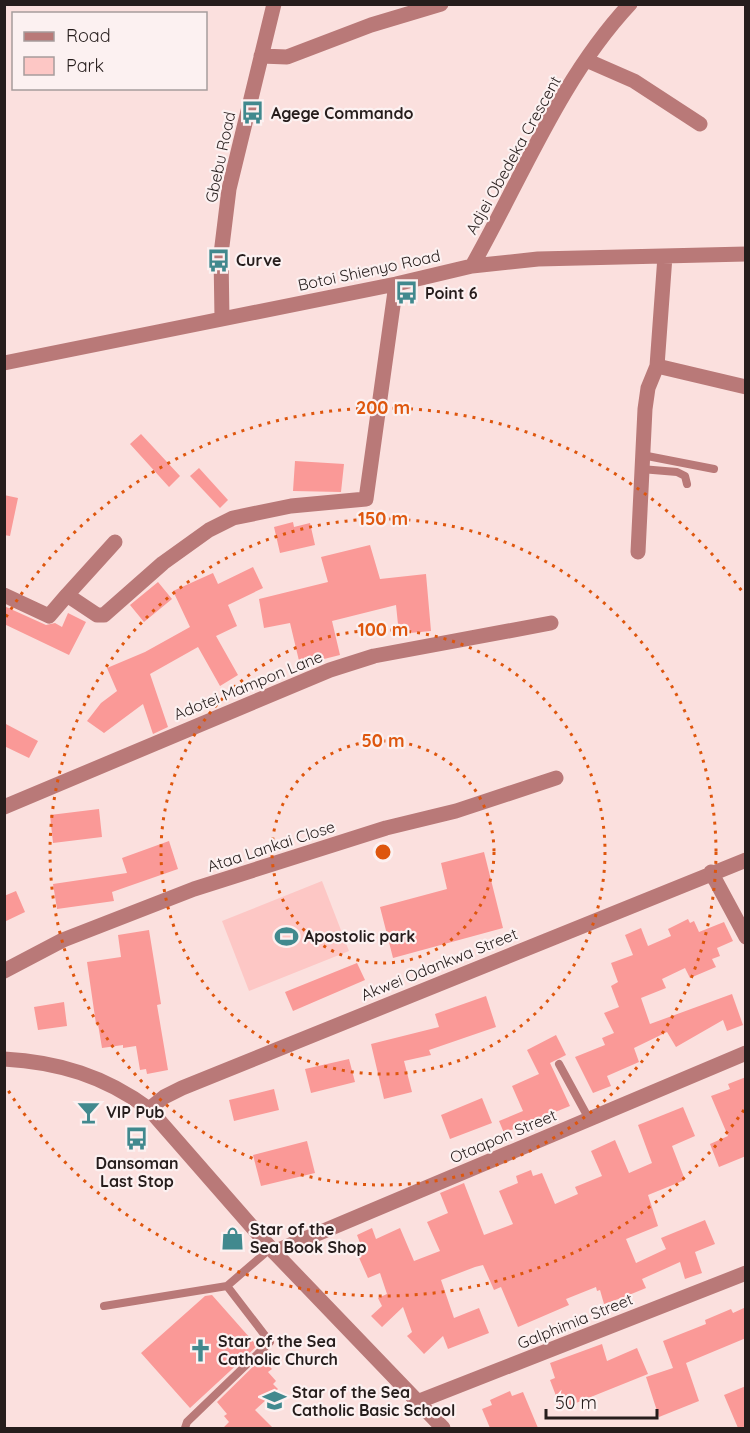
<svg xmlns="http://www.w3.org/2000/svg" width="750" height="1433" font-family="Quicksand,sans-serif">
<style>
.green{fill:#fdc7c5}
.building{fill:#fa9997}
.lines{fill:none;stroke-linecap:round;stroke-linejoin:round}
.service{stroke:#b97978;stroke-width:8}
.minor{stroke:#b97978;stroke-width:15}
.tertiary{stroke:#b97978;stroke-width:15}
.ring{fill:none;stroke:#de560d;stroke-width:3;stroke-dasharray:3 6}
.labels{text-anchor:middle;dominant-baseline:central;stroke-width:4.5;stroke-linejoin:round;paint-order:stroke}
.poi-label{font-size:16px;font-weight:bold;fill:#261d1c;stroke:#fcf1f1;text-anchor:start}
.street-label{font-size:16px;fill:#261d1c;stroke:#fcf1f1}
.centre{fill:#de560d;stroke:#fcf1f1;stroke-width:3}
.ring-label{font-size:18px;text-anchor:middle;font-weight:bold;fill:#de560d;stroke:#fcf1f1;stroke-width:4.5;stroke-linejoin:round;paint-order:stroke}
</style>
<rect width="100%" height="100%" fill="#fbe0de"/>
<path class="green" d="M322,881L349,951L249,991L222,921Z"/>
<path class="building" d="M141,434L180,476L169,487L130,444Z
M295,461L344,464L341,492L293,491Z
M199,468L228,500L220,508L190,476Z
M4,495L18,498L10,536L4,535Z
M293,522L294,527L310,523L315,545L280,553L274,527Z
M370,545L380,579L426,574L431,631L399,634L396,605L332,621L340,655L300,665L290,623L264,628L259,599L328,582L321,557Z
M253,567L263,588L228,605L237,626L216,636L238,675L220,686L198,647L150,674L168,727L153,734L143,704L104,733L87,721L101,703L117,691L107,668L145,652L190,627L173,591L213,573L218,584Z
M158,582L172,599L144,622L130,605Z
M4,606L46,625L55,623L62,627L68,613L86,622L69,655L4,624Z
M4,723L38,741L29,758L4,746Z
M99,809L102,837L53,843L50,815Z
M169,841L178,869L112,892L114,901L57,909L53,884L127,873L122,858Z
M484,852L503,928L393,958L380,907L447,889L441,863Z
M16,891L25,912L4,922V896Z
M688,919L690,923L694,921L699,932L724,922L733,941L717,948L720,956L712,959L716,967L690,978L685,968L662,979L666,988L641,998L650,1024L732,994L743,1025L727,1031L723,1020L676,1047L667,1032L634,1048L639,1062L607,1076L611,1086L593,1093L575,1057L605,1045L602,1038L614,1033L604,1013L619,1007L611,986L618,982L611,963L633,955L625,935L641,928L648,946L671,936L668,929Z
M149,930L161,1004L157,1005L168,1070L147,1074L146,1069L140,1070L136,1046L123,1048V1045L102,1048L98,1024H96L87,962L121,957L118,935Z
M357,963L365,980L293,1011L285,992Z
M486,996L496,1027L429,1050L431,1055L404,1061L412,1092L384,1099L371,1044L439,1027L435,1014Z
M64,1002L67,1026L38,1030L34,1007Z
M556,1035L566,1055L550,1063L570,1106L504,1133L499,1121L523,1111L512,1086L539,1074L527,1050Z
M349,1059L355,1082L311,1093L305,1069Z
M746,1077V1156L719,1167L710,1144L728,1136L711,1096L730,1089L728,1084Z
M274,1089L279,1110L234,1121L229,1100Z
M482,1098L492,1123L450,1139L441,1115Z
M683,1107L695,1136L672,1146L685,1180L648,1195L658,1226L626,1239L636,1263L666,1249L661,1238L705,1220L715,1244L695,1252L702,1273L685,1279L680,1262L642,1279L646,1288L624,1297L604,1304L600,1290L597,1291L596,1287L566,1299L569,1305L518,1327L501,1287L494,1290L483,1265L475,1267L441,1280L454,1318L479,1308L489,1333L448,1349L443,1336L424,1354L407,1336L412,1332L403,1307L382,1327L371,1316L382,1306L378,1298L387,1294L380,1273L368,1278L356,1251L362,1248L357,1235L372,1228L376,1239L400,1228L414,1261L440,1251L427,1222L448,1213L440,1193L464,1183L484,1235L513,1224L499,1191L518,1183L516,1176L531,1170L533,1176L542,1173L555,1204L578,1194L575,1187L602,1176L591,1151L615,1140L629,1173L652,1163L638,1125Z
M307,1141L315,1173L261,1186L253,1155Z
M212,1295L257,1346L190,1408L141,1353L205,1296Z
M746,1307V1338L686,1363L699,1401L659,1417L646,1377L673,1368L663,1341L706,1324L705,1320L731,1309L733,1313Z
M602,1344L607,1361L637,1348L648,1374L561,1409L550,1380L555,1378L550,1363Z
M262,1358L272,1369L268,1372L276,1381L273,1384L278,1389L255,1410L273,1428H223L229,1422L224,1416L227,1414L217,1402Z
M746,1386V1428H738L724,1395Z
M510,1391L512,1396L523,1392L538,1428H490L482,1409L492,1405L490,1400Z"/>
<g class="lines">
<path class="service" d="M642,455L714,469
M641,469L677,472L685,476L687,484
M559,1064L589,1119
M104,1306L227,1286L271,1248
M185,1428L187,1422L270,1342L227,1286"/>
<path class="minor" d="M261,56L287,57L371,25L441,4
M586,60L634,81L700,124
M472,266C522,178 560,79 630,4
M222,319L221,254L229,189L274,4
M4,363L396,284L472,266L538,259L746,254
M657,366L746,387
M638,552L645,409L648,388L657,366L665,256
M4,595L49,616L67,595L97,615H104L163,563L209,530L233,518L291,506L366,499L396,284
M67,595L115,542
M4,807L330,670L374,656L551,623
M711,872L746,937
M4,971L63,940L194,889L386,828L456,811L556,778
M149,1109L164,1097L182,1088L746,860
M274,1252L746,1053
M417,1402L746,1273"/>
<path class="tertiary" d="M4,1059C58,1062 105,1076 149,1109L274,1252L443,1428"/>
</g>
<g class="ring">
<circle cx="383" cy="852" r="111"/>
<circle cx="383" cy="852" r="222"/>
<circle cx="383" cy="852" r="333"/>
<path d="M744 1110A444 444 0 0 1 6 1087M6 617A444 444 0 0 1 744 594"/>
</g>
<defs>
<symbol id="bus-bare" viewBox="-9 -9 18 18"><path d="M-5-6H5V4H4V6H2V4H-2V6H-4V4H-5ZM-3.5-4V0h7V-4ZM-3.5 1.2v1.5H-2V1.2ZM2 1.2v1.5H3.5V1.2Z" fill="#41898e" stroke="#fcf1f1" stroke-width="2.5" paint-order="stroke"/></symbol>
<symbol id="stadium-bare" viewBox="-9 -9 18 18"><path d="M0-5a6.5 5 0 1 0 0 10a6.5 5 0 1 0 0-10ZM-3.5-1.8h7v3.6h-7Z" fill="#41898e" stroke="#fcf1f1" stroke-width="2.5" paint-order="stroke"/></symbol>
<symbol id="bar-bare" viewBox="-9 -9 18 18"><path d="M-6-5H6L.8 .8V4.5H3.5V6h-7V4.5H-.8V.8Z" fill="#41898e" stroke="#fcf1f1" stroke-width="2.5" paint-order="stroke"/></symbol>
<symbol id="shop-bare" viewBox="-9 -9 18 18"><path d="M-5-2.5h2.3a2.7 3.5 0 0 1 5.4 0H5L5.5 6h-11ZM-1.5-2.5h3a1.5 2.3 0 0 0-3 0Z" fill="#41898e" stroke="#fcf1f1" stroke-width="2.5" paint-order="stroke"/></symbol>
<symbol id="church-bare" viewBox="-9 -9 18 18"><path d="M-1.2-6h2.4v3.5h3.3v2.4h-3.3V6h-2.4V-.1h-3.3v-2.4h3.3Z" fill="#41898e" stroke="#fcf1f1" stroke-width="2.5" paint-order="stroke"/></symbol>
<symbol id="school-bare" viewBox="-9 -9 18 18"><path d="M0-5L7-2L0 1L-7-2ZM-4 1L0 2.5L4 1V4Q0 6-4 4Z" fill="#41898e" stroke="#fcf1f1" stroke-width="2.5" paint-order="stroke"/></symbol>
</defs>
<g fill-rule="evenodd">
<use href="#bus-bare" x="236" y="96" width="33" height="33"/>
<use href="#bus-bare" x="202" y="244" width="33" height="33"/>
<use href="#bus-bare" x="390" y="276" width="33" height="33"/>
<use href="#stadium-bare" x="270" y="920" width="33" height="33"/>
<use href="#bar-bare" x="72" y="1096" width="33" height="33"/>
<use href="#bus-bare" x="120" y="1122" width="33" height="33"/>
<use href="#shop-bare" x="216" y="1222" width="33" height="33"/>
<use href="#church-bare" x="184" y="1334" width="33" height="33"/>
<use href="#school-bare" x="258" y="1384" width="33" height="33"/>
</g>
<g class="labels">
<g class="poi-label">
<text x="271" y="113">Agege Commando</text>
<text x="236" y="260">Curve</text>
<text x="425" y="293">Point 6</text>
<text x="304" y="936">Apostolic park</text>
<text x="106" y="1112">VIP Pub</text>
<text x="137" y="1163" text-anchor="middle">Dansoman<tspan x="137" dy="18">Last Stop</tspan></text>
<text x="250" y="1229">Star of the<tspan x="250" dy="18">Sea Book Shop</tspan></text>
<text x="218" y="1341">Star of the Sea<tspan x="218" dy="18">Catholic Church</tspan></text>
<text x="292" y="1392">Star of the Sea<tspan x="292" dy="18">Catholic Basic School</tspan></text>
</g>
<g class="street-label">
<text transform="translate(513 155) rotate(-61)">Adjei Obedeka Crescent</text>
<text transform="translate(220 157) rotate(-78)">Gbebu Road</text>
<text transform="translate(369 270) rotate(-12)">Botoi Shienyo Road</text>
<text transform="translate(248 685) rotate(-22)">Adotei Mampon Lane</text>
<text transform="translate(271 846) rotate(-18)">Ataa Lankai Close</text>
<text transform="translate(439 964) rotate(-22)">Akwei Odankwa Street</text>
<text transform="translate(503 1136) rotate(-23)">Otaapon Street</text>
<text transform="translate(575 1321) rotate(-22)">Galphimia Street</text>
</g>
</g>
<circle cx="383" cy="852" r="9" class="centre"/>
<g class="ring-label">
<text x="383" y="414">200 m</text>
<text x="383" y="525">150 m</text>
<text x="383" y="636">100 m</text>
<text x="383" y="747">50 m</text>
</g>
<rect width="750" height="1433" fill="none" stroke="#261d1c" stroke-width="12"/>
<rect x="12" y="12" width="195" height="78" fill="#fcf1f1" stroke="#a69c9c" stroke-width="1.5"/>
<rect x="24" y="32" width="30" height="9" fill="#b97978" stroke="#a69c9c" stroke-width="1.5"/>
<text x="66" y="42" font-size="18" fill="#261d1c">Road</text>
<rect x="24" y="57" width="30" height="18" fill="#fdc7c5" stroke="#a69c9c" stroke-width="1.5"/>
<text x="66" y="72" font-size="18" fill="#261d1c">Park</text>
<path d="M546 1409v9h111v-9" fill="none" stroke="#261d1c" stroke-width="3"/>
<text x="555" y="1409" font-size="18" fill="#261d1c" stroke="#fcf1f1" stroke-width="4.5" paint-order="stroke">50 m</text>
</svg>
